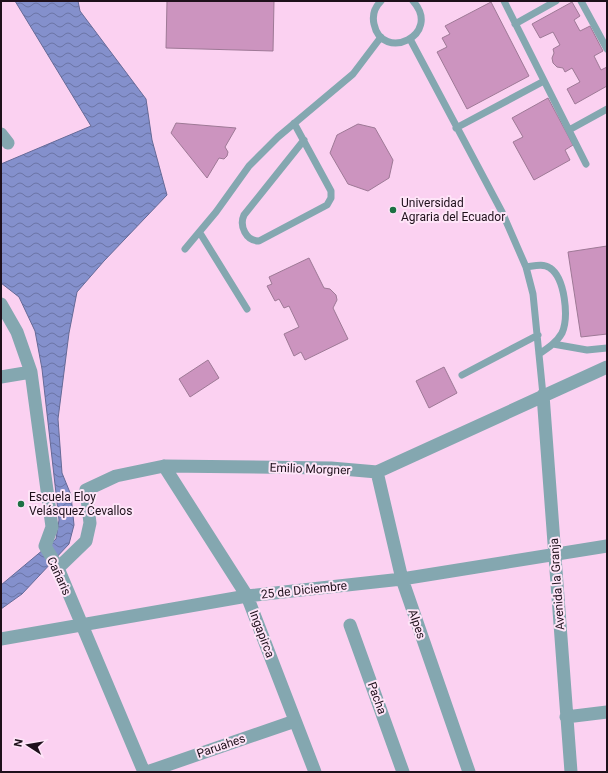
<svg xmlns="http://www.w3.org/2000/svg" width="608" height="773" font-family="Roboto,sans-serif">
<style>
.water{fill:url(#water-waves);stroke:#656a97}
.building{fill:#cc94bf;stroke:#9e7996}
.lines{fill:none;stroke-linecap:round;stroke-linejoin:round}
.service{stroke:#84a7b0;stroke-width:7}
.minor{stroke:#84a7b0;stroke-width:13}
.poi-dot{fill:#1c7043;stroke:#fee5f8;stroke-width:1.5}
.labels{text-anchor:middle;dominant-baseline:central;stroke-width:4;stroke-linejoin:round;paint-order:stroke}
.poi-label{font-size:12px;fill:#1e101b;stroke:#fee5f8;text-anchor:start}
.street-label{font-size:12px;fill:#1e101b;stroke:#fee5f8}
</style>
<defs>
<pattern id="water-waves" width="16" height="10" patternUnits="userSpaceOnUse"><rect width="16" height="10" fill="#8490cc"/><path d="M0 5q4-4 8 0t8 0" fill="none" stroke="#6b74a5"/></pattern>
</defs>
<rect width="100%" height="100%" fill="#fbd1f1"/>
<path class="water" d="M15,1H78L80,11L146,99L152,140L167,195L104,261L77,292L69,333L58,419L62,473L71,495L74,525L69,544L22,594L1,609V585L56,539L59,520L42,369L35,331L19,297L1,283V164L91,126Z"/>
<path class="building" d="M167,1H274L273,51L166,48Z
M491,2L529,76L467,109L437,52L447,47L442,38L450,34L445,26Z
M572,2L580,16L574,20L580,31L590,26L603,51L594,56L601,70L607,67V86L575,104L567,89L580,82L572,68L565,72L563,68L557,67L553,63L552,58L554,53L553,49L560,45L553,32L540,38L532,24Z
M548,98L573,145L565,150L570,160L534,180L513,142L523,137L512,118Z
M176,123L236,128L225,147L228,152L227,156L224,159L219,158L207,178L171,133Z
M358,124L375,128L393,160L389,178L368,191L348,184L330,153L337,135Z
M607,246V334L581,337L568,252Z
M309,258L324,288L330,289L336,295L337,300L333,308L348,339L305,360L301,352L294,356L284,334L299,327L289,306L284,308L279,299L275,301L267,286L272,284L269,277Z
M208,360L219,378L190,397L179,379Z
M444,367L457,393L429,408L416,381Z"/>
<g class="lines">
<path class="service" d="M381,1C375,7 372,15 374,24C382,63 443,35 413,1
M504,1L586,164
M581,1L607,49
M515,24L556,1
M410,39L502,212L526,267L533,294L543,395
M294,123L331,191V198L327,205L259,241C246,241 239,226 244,215L304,140
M456,128L544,81
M569,130L607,109
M200,233L247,309
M185,249L216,212L249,166L278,137L353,74L381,37
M526,267C534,266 543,263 550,268C565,278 569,317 562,333C557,342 548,348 539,354
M553,344L587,350L607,348
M462,375L538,335"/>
<path class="minor" d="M1,134L8,143
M1,304L17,332L31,372L52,527L45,546L58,568L144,772
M1,377L31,372
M543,395L571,772
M164,466L247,596L315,772
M377,472L402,579L469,772
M58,568L86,541L90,523L86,490L116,476L164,466L331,468L377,472L607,367
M350,625L403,772
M1,639L247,596L402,579L607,546
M566,717L607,712
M147,772L295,721"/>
</g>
<g class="poi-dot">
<circle cx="393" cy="210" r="4"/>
<circle cx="21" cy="504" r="4"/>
</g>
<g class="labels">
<g class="poi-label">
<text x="401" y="203">Universidad<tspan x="401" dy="14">Agraria del Ecuador</tspan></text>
<text x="29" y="497">Escuela Eloy<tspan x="29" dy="14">Velásquez Cevallos</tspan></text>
</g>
<g class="street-label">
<text transform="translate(310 469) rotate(2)">Emilio Morgner</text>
<text transform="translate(59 576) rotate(65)">Cañaris</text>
<text transform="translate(557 584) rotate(-94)">Avenida la Granja</text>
<text transform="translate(304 590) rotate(-6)">25 de Diciembre</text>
<text transform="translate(417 624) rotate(71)">Alpes</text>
<text transform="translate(262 634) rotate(69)">Ingapirca</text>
<text transform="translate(377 698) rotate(70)">Pacha</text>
<text transform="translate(221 746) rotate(-19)">Paruahes</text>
</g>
</g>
<rect width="608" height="773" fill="none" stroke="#1e101b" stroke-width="4"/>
<g transform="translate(28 745) rotate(282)" stroke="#fee5f8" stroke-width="3" paint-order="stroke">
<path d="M0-3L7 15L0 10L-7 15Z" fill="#1e101b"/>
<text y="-6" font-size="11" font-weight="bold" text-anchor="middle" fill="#1e101b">N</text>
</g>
</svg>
